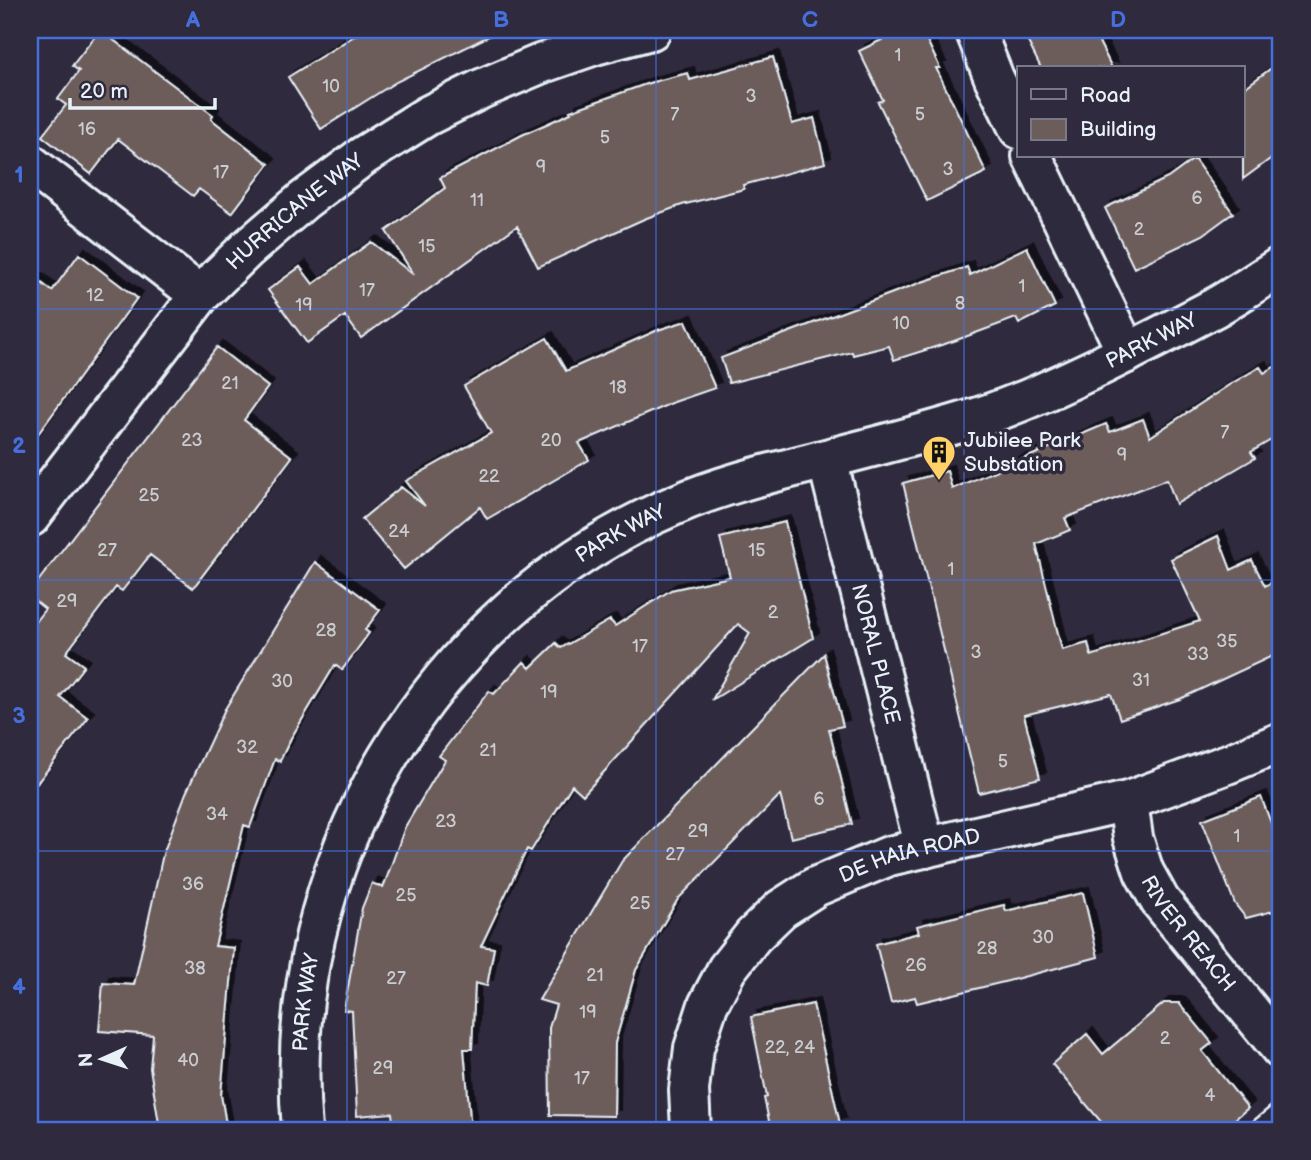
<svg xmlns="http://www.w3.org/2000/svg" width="1311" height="1160" font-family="'Balsamiq Sans',sans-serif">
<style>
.building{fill:#6d5d5a;stroke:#e8f1f8;stroke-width:2;filter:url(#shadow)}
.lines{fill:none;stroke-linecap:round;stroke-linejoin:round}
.service-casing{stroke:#e8f1f8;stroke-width:24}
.minor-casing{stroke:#e8f1f8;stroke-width:44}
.service{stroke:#2f2a3d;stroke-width:19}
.minor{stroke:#2f2a3d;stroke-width:38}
.grid{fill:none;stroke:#466fde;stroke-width:2;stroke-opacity:0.55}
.labels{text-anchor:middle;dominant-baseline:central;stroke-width:7;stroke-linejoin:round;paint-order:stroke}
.number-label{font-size:18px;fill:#c9ccd0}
.street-label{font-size:21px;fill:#e8f1f8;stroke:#2f2a3d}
.poi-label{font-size:21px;fill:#e8f1f8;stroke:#2f2a3d;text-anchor:start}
.neatline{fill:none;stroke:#466fde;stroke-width:2.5}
.grid-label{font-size:23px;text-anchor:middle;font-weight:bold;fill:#466fde}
</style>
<defs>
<filter id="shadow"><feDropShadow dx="6" dy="-6" stdDeviation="0" flood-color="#0009"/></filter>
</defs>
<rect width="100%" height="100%" fill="#2f2a3d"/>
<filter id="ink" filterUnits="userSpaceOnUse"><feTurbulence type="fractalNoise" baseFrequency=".0143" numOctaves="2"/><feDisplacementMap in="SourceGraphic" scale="14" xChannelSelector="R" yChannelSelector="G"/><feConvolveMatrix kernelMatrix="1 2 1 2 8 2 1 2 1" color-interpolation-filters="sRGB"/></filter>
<g filter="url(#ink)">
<path class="building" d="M100,30L213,115L211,119L269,164L232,213L199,189L193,196L118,139L91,174L42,136L66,105L58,99L79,71L72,66Z
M364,30H501L396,82L321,129L288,77Z
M902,30H922L940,68H936L986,172L927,201L878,102L883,100L859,51Z
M1022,30H1093L1112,68H1041Z
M773,57L792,124L814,118L825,163L743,185L744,189L682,205L644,219L538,267L517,226L361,338L345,316L307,343L268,290L300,267L313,284L371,242L414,275L386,231L445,188L440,178L522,135L571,113L570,111L649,83L688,73L690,80Z
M1281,61V151L1243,179V89Z
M1194,159L1233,213L1203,235L1134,268L1105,208L1168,178Z
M1027,247L1055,306L1019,324L1016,318L954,341L894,360L889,346L853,355L852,352L729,383L721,358L922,282L967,267L970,275Z
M79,254L137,298L30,445V274L52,291Z
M686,321L715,388L674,402L579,443L589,460L487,519L480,507L404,569L362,519L401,487L425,506L406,481L491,433L464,386L547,338L566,371L658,330Z
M217,347L268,387L244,420L292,457L193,588L150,555L122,591L116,587L66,653L84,666L60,697L88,718L30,792V626L31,627L45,609L30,597V592Z
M1281,363V434L1251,452L1255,458L1176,504L1167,479L1065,518L1070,530L1036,544L1062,650L1088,643L1091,656L1200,621L1171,559L1218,536L1231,570L1252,560L1265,586L1281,578V652L1180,699L1120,719L1111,694L1024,715L1040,778L979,793L903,483L947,471L952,489L1106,424L1110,432L1143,419L1150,437L1229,385L1260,367L1264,373Z
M785,522L813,638L712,700L750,633L738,624L583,795L572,785L531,851L527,849L481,946L494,948L487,986L475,983L472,1049H464L471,1130H394L392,1113L357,1116L352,1011L344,1010L362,908L372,883L383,888L405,827L445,760L439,756L489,691L494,694L524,662L530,668L556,643L561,648L610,620L615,626L671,590L730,577L720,538Z
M315,562L380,610L365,630L369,633L342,670L335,665L291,738L280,761L275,759L250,827L244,825L215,946L234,948L221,1095L227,1130H160L150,1068L153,1035L99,1031L103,983L134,985L163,854L186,793L225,709Z
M824,654L843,726L829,729L852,824L791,838L780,795L678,899L636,970L615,1043L614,1116L550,1115L549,1028L556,1005L539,1000L622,861Z
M1261,797L1281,849V909L1246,918L1235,904L1202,820Z
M1083,893L1098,957L1008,981L917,1003L915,997L891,1003L876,944L919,933L917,926L1004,905L1006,911Z
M1164,1003H1179L1212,1043L1202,1051L1248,1108L1222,1130H1108L1052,1064L1087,1034L1103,1054Z
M813,1004L840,1124L833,1125L834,1130H771L764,1098L767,1097L751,1017Z"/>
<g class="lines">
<defs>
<path id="service" d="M1259,1130L1281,1112"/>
<g id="minor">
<path d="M975,30L994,78L1019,129"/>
<path d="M1032,156L1127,353"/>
<path d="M30,164L200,295"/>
<path id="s1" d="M827,459L925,848"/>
<path id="s2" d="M30,517L200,295L247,249L304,200L363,156L427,116L481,89L540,64L595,45L651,30"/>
<path id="s3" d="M1128,801L1133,838L1144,872L1160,901L1281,1049"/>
<path id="s4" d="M302,1130C278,866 430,609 675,505C723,484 775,472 826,459C877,446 929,433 979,417C1020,404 1060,385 1098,367C1137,348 1176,328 1214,308C1237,295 1259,280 1281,266"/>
<path id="s5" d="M691,1130L689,1090L694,1048L708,1005L727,969L753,936L781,909L815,887L889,856L1128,801L1230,763L1281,742"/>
</g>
</defs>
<use href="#service" class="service-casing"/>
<use href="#minor" class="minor-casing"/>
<use href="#service" class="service"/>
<use href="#minor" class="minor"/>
</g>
</g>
<path class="grid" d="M347,30V1130M656,30V1130M964,30V1130M30,309H1281M30,580H1281M30,851H1281"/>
<defs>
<symbol id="building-pin" viewBox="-11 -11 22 30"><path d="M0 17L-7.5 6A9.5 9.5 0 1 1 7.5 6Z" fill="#ffd166" stroke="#2f2a3d"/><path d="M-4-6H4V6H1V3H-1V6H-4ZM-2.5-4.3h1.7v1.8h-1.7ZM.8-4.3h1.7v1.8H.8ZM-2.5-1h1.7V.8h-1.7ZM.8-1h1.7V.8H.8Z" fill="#111"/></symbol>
</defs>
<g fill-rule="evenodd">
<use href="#building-pin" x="920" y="433" width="38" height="52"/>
</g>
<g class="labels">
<g class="number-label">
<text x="898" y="55">1</text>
<text x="331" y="86">10</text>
<text x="751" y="96">3</text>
<text x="675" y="114">7</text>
<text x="920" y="114">5</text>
<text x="87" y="129">16</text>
<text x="605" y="137">5</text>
<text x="541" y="167">9</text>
<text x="948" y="169">3</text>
<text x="221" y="172">17</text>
<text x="1197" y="198">6</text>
<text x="477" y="200">11</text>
<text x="1139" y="229">2</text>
<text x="427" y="246">15</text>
<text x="1022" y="286">1</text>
<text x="367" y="290">17</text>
<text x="95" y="295">12</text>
<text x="960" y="303">8</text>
<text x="304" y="305">19</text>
<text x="901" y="323">10</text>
<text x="230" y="383">21</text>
<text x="618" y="387">18</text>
<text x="1225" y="432">7</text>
<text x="192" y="440">23</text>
<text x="551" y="440">20</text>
<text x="1122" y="455">9</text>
<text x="489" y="476">22</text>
<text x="149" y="495">25</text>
<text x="399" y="531">24</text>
<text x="107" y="550">27</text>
<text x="757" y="550">15</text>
<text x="951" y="569">1</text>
<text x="67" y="601">29</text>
<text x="773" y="612">2</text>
<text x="326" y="630">28</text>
<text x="1227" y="641">35</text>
<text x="640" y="646">17</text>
<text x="976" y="652">3</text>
<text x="1198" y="654">33</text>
<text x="1141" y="680">31</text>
<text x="282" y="681">30</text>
<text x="549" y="692">19</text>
<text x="247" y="747">32</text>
<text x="488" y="750">21</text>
<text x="1003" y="761">5</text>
<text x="819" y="799">6</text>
<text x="217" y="814">34</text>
<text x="446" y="821">23</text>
<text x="698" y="831">29</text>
<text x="1237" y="836">1</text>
<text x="675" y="854">27</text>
<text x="193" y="884">36</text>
<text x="406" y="895">25</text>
<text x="640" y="903">25</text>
<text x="1043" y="937">30</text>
<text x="987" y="948">28</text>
<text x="916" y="965">26</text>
<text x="195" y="968">38</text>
<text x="595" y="975">21</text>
<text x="396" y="978">27</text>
<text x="588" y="1012">19</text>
<text x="1165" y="1038">2</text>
<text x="790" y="1047">22, 24</text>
<text x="188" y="1060">40</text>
<text x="383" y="1068">29</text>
<text x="582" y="1078">17</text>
<text x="1210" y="1095">4</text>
</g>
<g class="street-label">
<text stroke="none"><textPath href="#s2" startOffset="406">HURRICANE WAY</textPath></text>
<text stroke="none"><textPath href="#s4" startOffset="1283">PARK WAY</textPath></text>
<text stroke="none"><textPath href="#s4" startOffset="716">PARK WAY</textPath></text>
<text stroke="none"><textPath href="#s1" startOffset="201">NORAL PLACE</textPath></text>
<text stroke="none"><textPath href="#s5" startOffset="390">DE HAIA ROAD</textPath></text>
<text stroke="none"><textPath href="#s3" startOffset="149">RIVER REACH</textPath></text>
<text stroke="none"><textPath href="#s4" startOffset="128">PARK WAY</textPath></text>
</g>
<g class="poi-label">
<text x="964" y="440">Jubilee Park<tspan x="964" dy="24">Substation</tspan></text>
</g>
</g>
<rect width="1311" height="1160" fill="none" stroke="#2f2a3d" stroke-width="77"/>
<rect x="1017" y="66" width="228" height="91" fill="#2f2a3d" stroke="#797a88" stroke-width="2"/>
<rect x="1031" y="89" width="35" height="10" fill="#2f2a3d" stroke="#797a88" stroke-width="2"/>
<text x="1080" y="102" font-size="21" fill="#e8f1f8">Road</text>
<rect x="1031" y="119" width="35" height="21" fill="#6d5d5a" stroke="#797a88" stroke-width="2"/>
<text x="1080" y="136" font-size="21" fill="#e8f1f8">Building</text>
<g transform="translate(102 1059) rotate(267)" stroke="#2f2a3d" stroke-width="5" paint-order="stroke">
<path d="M0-5L12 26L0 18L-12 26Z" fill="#e8f1f8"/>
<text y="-10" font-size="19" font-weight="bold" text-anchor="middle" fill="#e8f1f8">N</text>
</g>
<path d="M70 98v10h145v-10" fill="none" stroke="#e8f1f8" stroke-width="3.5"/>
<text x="80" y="98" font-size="21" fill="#e8f1f8" stroke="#2f2a3d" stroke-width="5" paint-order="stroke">20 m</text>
<rect x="38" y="38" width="1234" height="1084" class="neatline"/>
<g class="grid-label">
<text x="193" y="27">A</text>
<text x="501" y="27">B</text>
<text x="810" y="27">C</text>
<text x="1118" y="27">D</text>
<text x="19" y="182">1</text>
<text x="19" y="453">2</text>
<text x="19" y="723">3</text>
<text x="19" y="994">4</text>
</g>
</svg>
